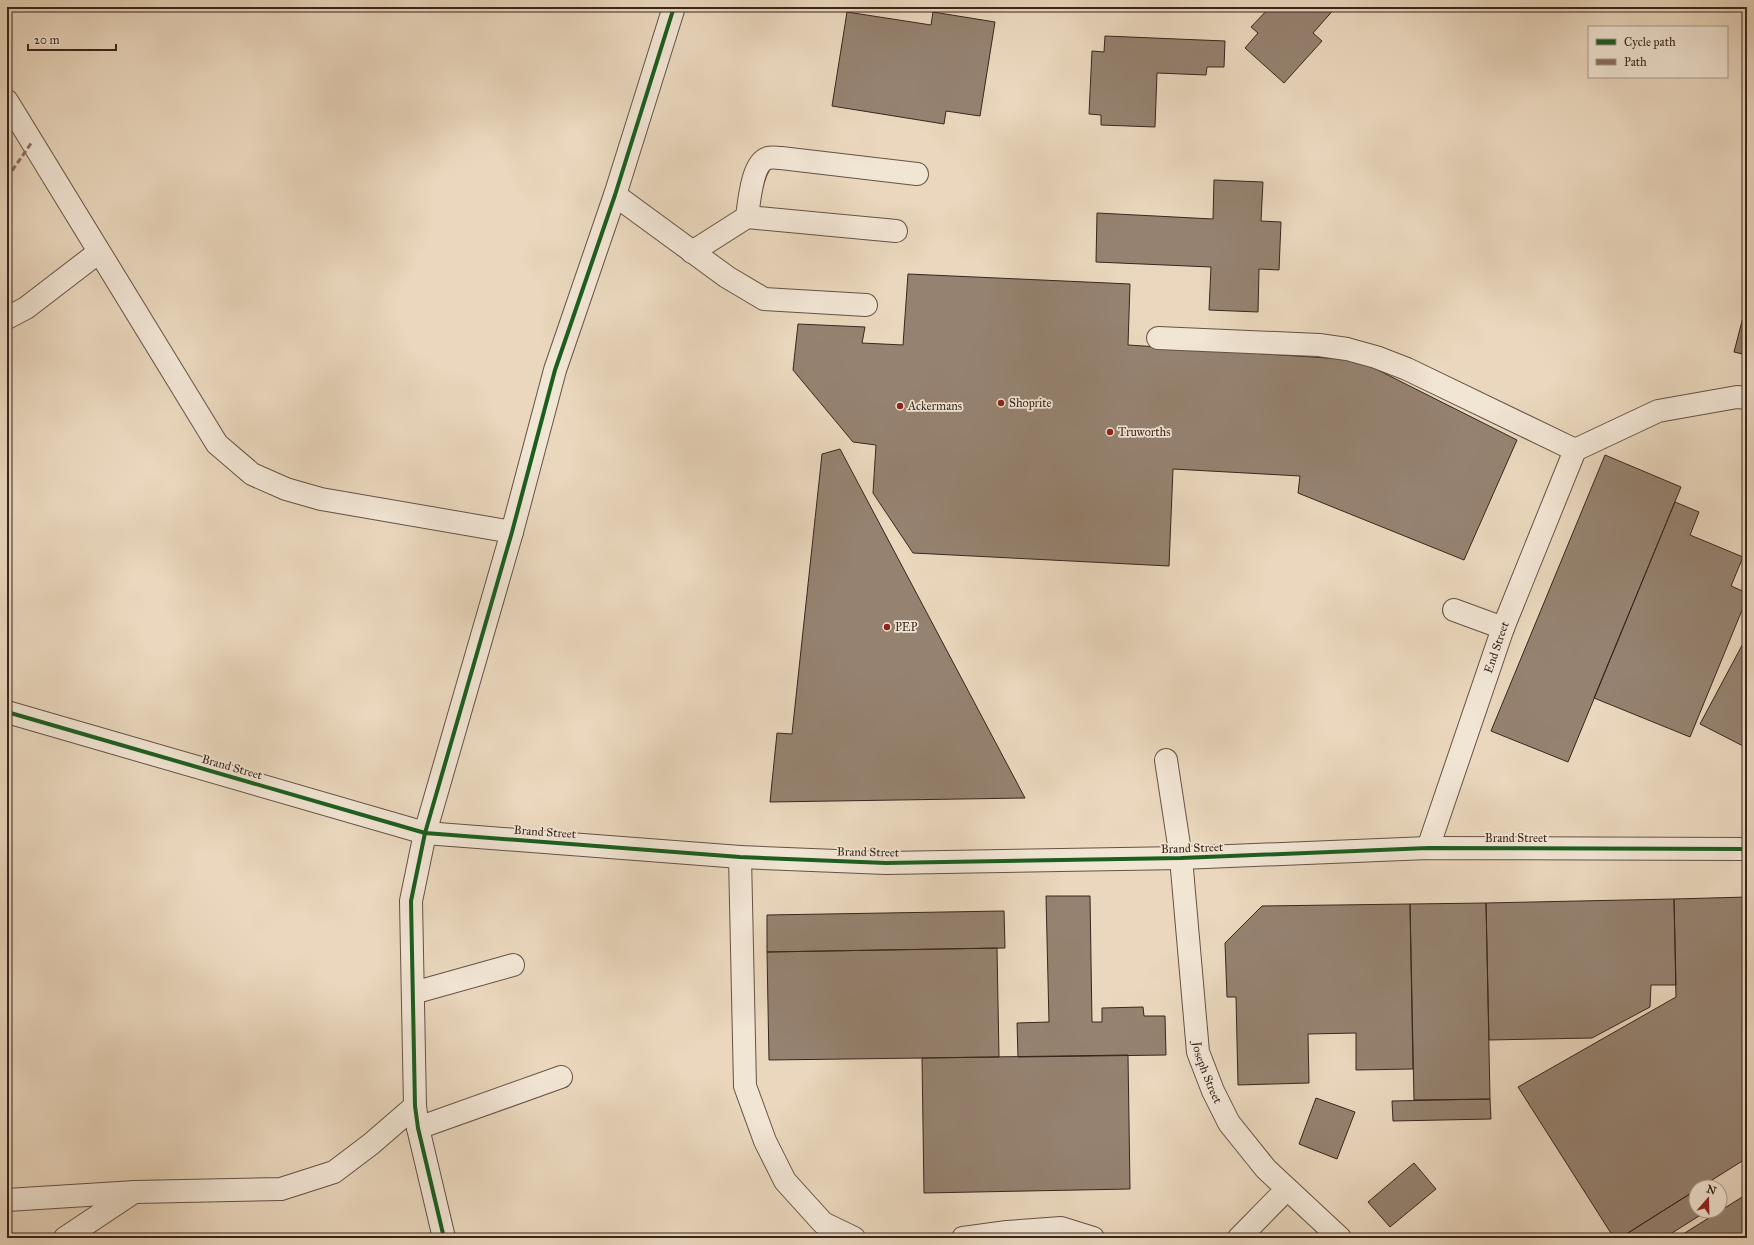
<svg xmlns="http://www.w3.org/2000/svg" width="1754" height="1245" font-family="'IM FELL Great Primer',serif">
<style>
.building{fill:#958270;stroke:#39261c}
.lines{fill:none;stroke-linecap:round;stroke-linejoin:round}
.minor-casing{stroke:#655244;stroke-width:24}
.minor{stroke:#f1e5d4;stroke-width:22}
.quiet{stroke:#8d6e63;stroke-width:3;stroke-dasharray:6 3;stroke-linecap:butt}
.cycleway-casing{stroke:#f1e5d4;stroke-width:6}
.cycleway{stroke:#1b5e20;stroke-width:4}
.poi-dot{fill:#8f2418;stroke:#f1e5d4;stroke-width:1.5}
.labels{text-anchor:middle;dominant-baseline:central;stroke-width:3.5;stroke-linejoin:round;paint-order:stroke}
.poi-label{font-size:12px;fill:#39261c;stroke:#f1e5d4;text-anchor:start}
.street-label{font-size:12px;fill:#39261c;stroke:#f1e5d4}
</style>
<rect width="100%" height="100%" fill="#ead7bd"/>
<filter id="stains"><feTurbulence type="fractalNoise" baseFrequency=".005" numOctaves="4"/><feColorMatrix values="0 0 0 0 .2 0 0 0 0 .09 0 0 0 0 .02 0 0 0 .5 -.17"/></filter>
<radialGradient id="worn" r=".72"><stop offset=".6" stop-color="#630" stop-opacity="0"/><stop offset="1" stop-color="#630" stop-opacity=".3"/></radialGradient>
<path class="building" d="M1270,7H1336L1313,33L1322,41L1284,83L1245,48L1258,33L1251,27Z
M847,12L931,25L933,12L995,22L980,116L946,111L944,124L832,106Z
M1105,36L1225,41L1224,67H1207L1206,75L1157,73L1155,127L1101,125V115L1089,114L1092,51L1104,52Z
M1214,180L1263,182L1261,221L1281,222L1279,270L1259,269L1258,312L1209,310L1211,267L1096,262L1097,213L1213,219Z
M908,274L1130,284L1128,345L1358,360L1517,440L1464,560L1298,493L1300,476L1173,469L1169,566L913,553L873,493L876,445L853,442L793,370L798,324L865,327L862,343L903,345Z
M1747,302V355L1734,352Z
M840,449L1025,798L770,802L777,733L792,734L822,454Z
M1605,455L1681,487L1568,762L1491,731Z
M1675,502L1699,512L1690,535L1743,557L1731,586L1747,593V598L1690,737L1594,698Z
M1747,636V748L1700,724Z
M1046,896H1090L1092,1022H1102V1008L1143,1007L1144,1016H1165L1166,1055L1018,1057L1017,1023L1049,1022Z
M1747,897V1158L1701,1187H1696V1190L1620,1238H1614L1518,1087L1676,997L1674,899Z
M1674,899L1676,985H1651L1650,1007L1592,1038L1489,1040L1486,903Z
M1486,903L1490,1099L1414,1100L1410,904Z
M1410,904L1413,1069L1356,1070V1033L1308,1034L1309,1083L1238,1085L1236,997H1227L1225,943L1262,906Z
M1004,911L1005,948L767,952V915Z
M997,948L999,1057L769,1060L767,952Z
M1128,1055L1130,1189L924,1193L922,1058Z
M1316,1098L1355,1112L1337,1159L1299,1144Z
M1490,1099L1491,1119L1393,1121L1392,1101Z
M1414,1163L1436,1189L1390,1227L1368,1202Z
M1709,1182L1712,1187H1701Z
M1696,1190V1211H1707L1664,1238H1620Z
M1747,1194V1238H1681L1680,1236Z"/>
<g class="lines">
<defs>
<g id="minor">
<path d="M7,101L217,444L252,474L286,489L321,499L512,532"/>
<path d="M615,195L727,277L764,299L866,305"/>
<path d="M747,217C749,203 752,162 768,158C772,157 777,158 781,158L917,174"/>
<path d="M692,252L747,217L896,231"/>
<path d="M7,318L26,308L99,252"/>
<path d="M1158,338L1319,345L1347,349L1376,357L1407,369L1575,450"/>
<path d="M1575,450L1658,411L1737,397L1747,398"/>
<path d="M1454,610L1503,628"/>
<path d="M7,712L425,833L740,857L886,863L1181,858L1428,848L1747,849"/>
<path id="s1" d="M1166,760L1181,858L1198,1052L1213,1091L1229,1123L1266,1169L1340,1238"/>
<path id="s2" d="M1428,848L1503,628L1575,450"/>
<path d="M740,857L745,1086L765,1141L785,1181L823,1223L854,1238"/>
<path d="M413,993L513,965"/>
<path d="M418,1128L561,1077"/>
<path d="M7,1200L135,1192L281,1189L334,1172L371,1144L415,1106"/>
<path d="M65,1238L134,1192"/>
<path d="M444,1238L418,1128L415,1106L411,901L425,833L512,532L555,370L615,195L674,7"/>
<path d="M963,1238L1007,1232L1061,1228L1093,1238"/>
<path d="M1239,1238L1287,1189"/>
</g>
</defs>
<use href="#minor" class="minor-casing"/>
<use href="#minor" class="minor"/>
<path class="quiet" d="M7,178L32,142"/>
<defs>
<path id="cycleway" d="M7,712L425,833L740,857L886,863L1181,858L1428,848L1747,849
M444,1238L418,1128L415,1106L411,901L425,833L512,532L555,370L615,195L674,7"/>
</defs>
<use href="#cycleway" class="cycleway-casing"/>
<use href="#cycleway" class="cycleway"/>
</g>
<g class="poi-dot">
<circle cx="1001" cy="403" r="4"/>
<circle cx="900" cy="406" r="4"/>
<circle cx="1110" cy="432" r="4"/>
<circle cx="887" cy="627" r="4"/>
</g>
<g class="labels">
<g class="poi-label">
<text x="1009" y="403">Shoprite</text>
<text x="908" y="406">Ackermans</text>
<text x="1118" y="432">Truworths</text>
<text x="895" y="627">PEP</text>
</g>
<g class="street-label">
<text stroke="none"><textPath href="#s2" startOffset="212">End Street</textPath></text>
<text transform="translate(232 767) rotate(16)">Brand Street</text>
<text transform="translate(545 832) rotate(4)">Brand Street</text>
<text x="1516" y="838">Brand Street</text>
<text transform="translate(1192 848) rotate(-2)">Brand Street</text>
<text transform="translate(868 852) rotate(1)">Brand Street</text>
<text stroke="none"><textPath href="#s1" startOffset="316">Joseph Street</textPath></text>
</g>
</g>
<rect width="1754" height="1245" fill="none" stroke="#ead7bd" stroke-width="24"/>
<rect x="8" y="8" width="1738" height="1229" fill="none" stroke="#39261c" stroke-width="2"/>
<rect x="12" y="12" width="1730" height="1221" fill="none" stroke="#39261c"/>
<rect x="1588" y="26" width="140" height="52" fill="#f1e5d4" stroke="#a7998a"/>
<rect x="1596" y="39" width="20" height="6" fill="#1b5e20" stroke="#a7998a"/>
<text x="1624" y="46" font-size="12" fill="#39261c">Cycle path</text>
<rect x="1596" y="59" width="20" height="6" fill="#8d6e63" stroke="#a7998a"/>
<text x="1624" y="66" font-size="12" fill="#39261c">Path</text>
<g transform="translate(1708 1199) rotate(20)"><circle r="19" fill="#f1e5d4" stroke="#a7998a"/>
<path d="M0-3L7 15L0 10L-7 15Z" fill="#8f2418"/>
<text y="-6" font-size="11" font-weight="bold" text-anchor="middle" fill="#39261c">N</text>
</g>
<path d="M28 44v6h88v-6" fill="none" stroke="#39261c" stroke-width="2"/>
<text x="34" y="44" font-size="12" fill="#39261c" stroke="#f1e5d4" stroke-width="3" paint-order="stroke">20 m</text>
<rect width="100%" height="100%" filter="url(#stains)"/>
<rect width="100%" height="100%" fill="url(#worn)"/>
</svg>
